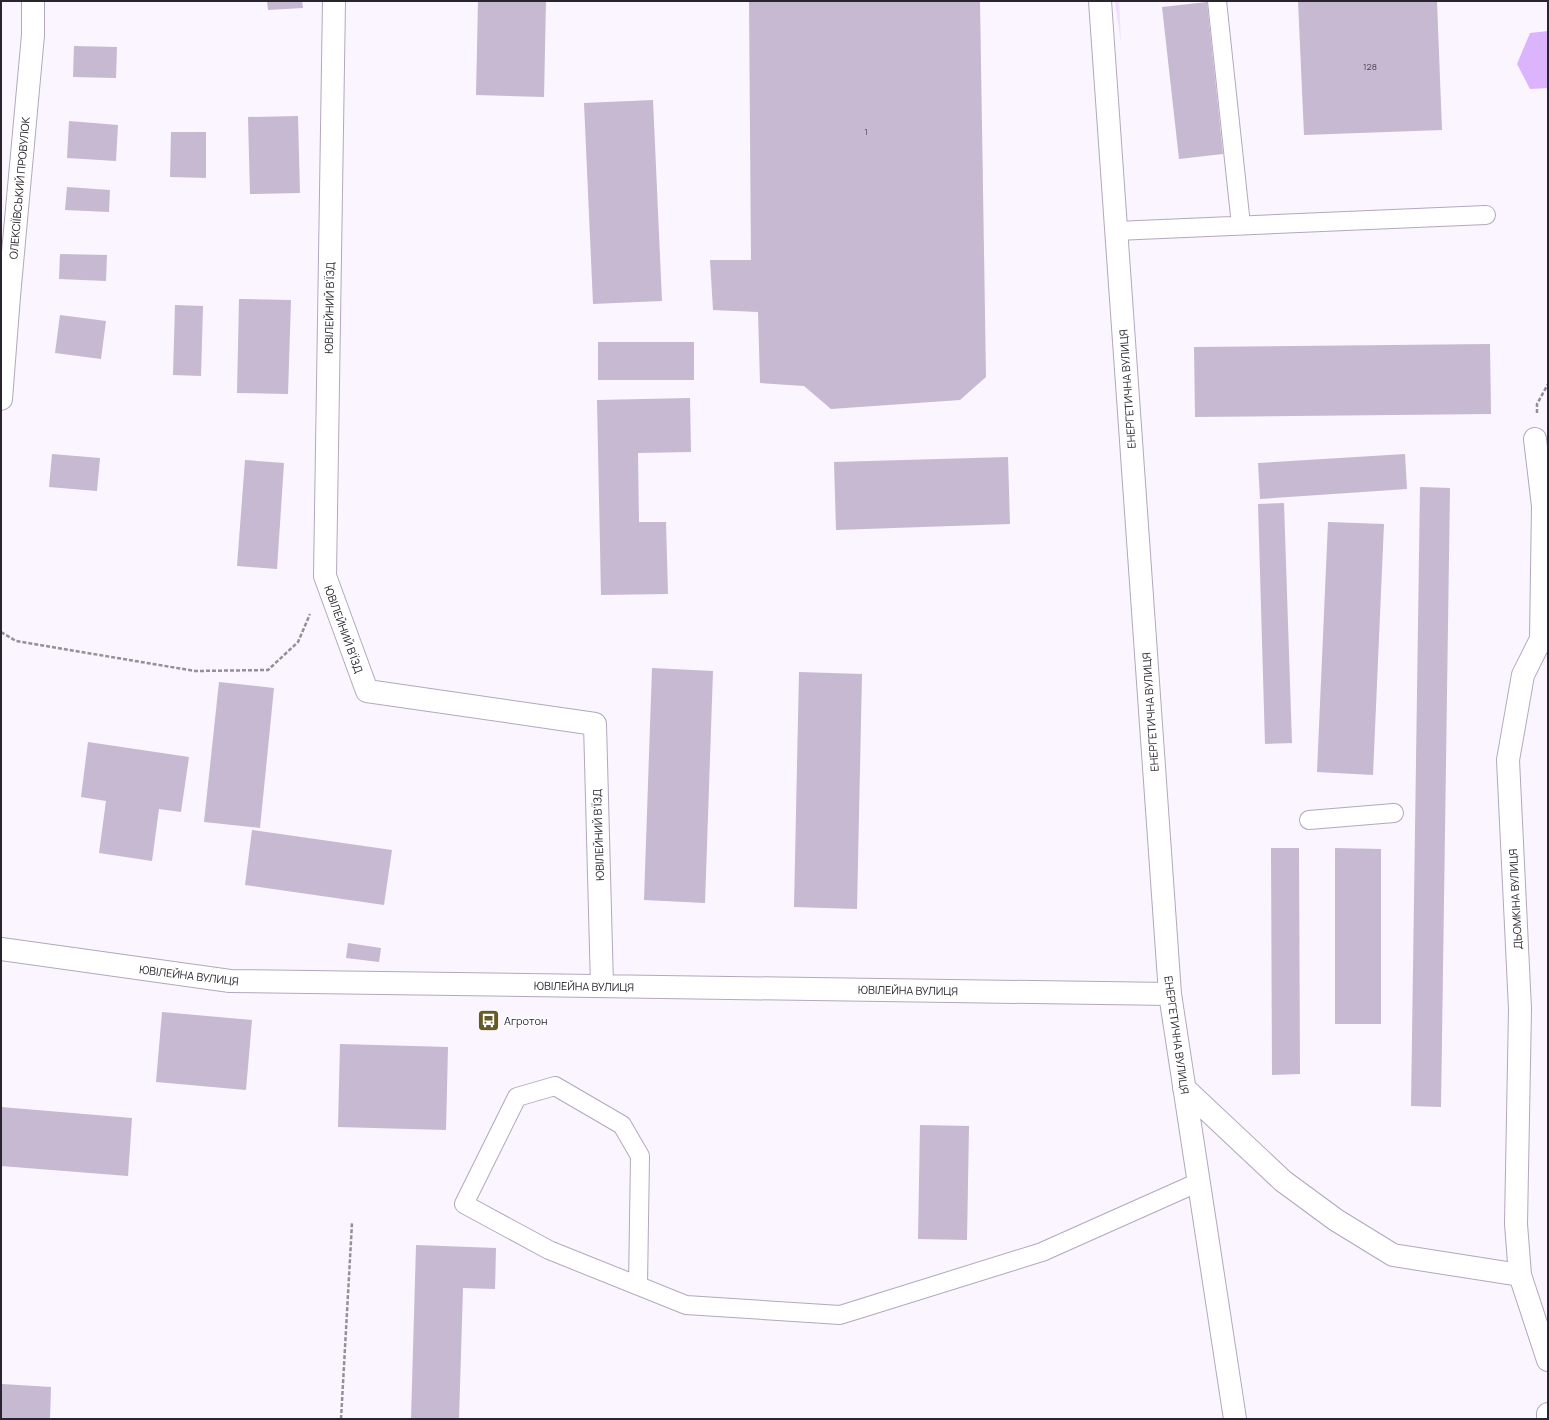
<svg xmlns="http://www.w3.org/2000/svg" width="1549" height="1420" font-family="Manrope,sans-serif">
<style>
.green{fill:#f0dfff}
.forest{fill:#dcb3fd}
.building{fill:#c6b9d1}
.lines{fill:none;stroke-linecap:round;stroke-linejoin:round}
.lane-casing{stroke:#b3a7be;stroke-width:20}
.street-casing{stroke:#b3a7be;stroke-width:24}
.path{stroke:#948f99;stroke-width:2.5;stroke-dasharray:4 2;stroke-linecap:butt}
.lane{stroke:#fff;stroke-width:18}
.street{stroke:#fff;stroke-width:22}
.labels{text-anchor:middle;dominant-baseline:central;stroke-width:3;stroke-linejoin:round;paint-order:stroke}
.number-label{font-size:9px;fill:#504956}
.street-label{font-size:11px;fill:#29242d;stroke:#fff}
.poi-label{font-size:11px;fill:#29242d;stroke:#fff;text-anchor:start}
</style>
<rect width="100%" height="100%" fill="#faf5ff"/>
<path class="green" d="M1115,1H1119L1121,43Z"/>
<path class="forest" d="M1548,31V88L1530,89L1517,64L1530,33Z"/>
<path class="building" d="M267,1H302L303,8L268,10Z
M478,1H546L544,97L476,95Z
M749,1H980L986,377L960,400L831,409L804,386L760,383L758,312L713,310L710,260H751Z
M1298,1H1437L1442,130L1304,135Z
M1207,2L1223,154L1179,159L1162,7Z
M74,46L117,47L116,78L73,77Z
M653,100L662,301L593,304L584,103Z
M298,116L300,193L250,194L248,117Z
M69,121L118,125L116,161L67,158Z
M171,132H206V178L170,177Z
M67,187L110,190L109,212L65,210Z
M60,254L107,255L106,281L59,279Z
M239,299L291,300L288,394L237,393Z
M175,305L203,306L201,376L173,375Z
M60,315L106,321L101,359L55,353Z
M598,342H694V380H598Z
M1490,344L1491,414L1195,417L1194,347Z
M690,398L691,452L638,453L639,522H666L668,594L601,595L597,400Z
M52,454L100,458L97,491L49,487Z
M1405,454L1407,489L1260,499L1258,463Z
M1008,457L1010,524L836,530L834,462Z
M245,460L284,463L277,569L237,566Z
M1420,487L1450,488L1441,1107L1411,1106Z
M1284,503L1292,743L1265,744L1258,504Z
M1328,522L1384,524L1373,775L1317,772Z
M652,668L713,671L705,903L644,900Z
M799,672L862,674L857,909L794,907Z
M219,682L274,688L260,828L204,822Z
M88,742L189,757L181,812L159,809L152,861L99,853L106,801L81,797Z
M252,830L392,850L384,905L245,885Z
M1271,848H1299L1300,1074L1272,1075Z
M1335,848L1381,849V1024H1335Z
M348,943L381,948L379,962L346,958Z
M162,1012L252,1020L246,1090L156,1082Z
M340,1044L448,1047L446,1130L338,1127Z
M1,1107L132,1118L128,1176L1,1166Z
M920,1125L969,1126L967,1240L918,1239Z
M416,1245L496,1248L495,1289L463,1288L459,1419H411Z
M2,1384L51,1387L50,1419H1Z"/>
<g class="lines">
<defs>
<path id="lane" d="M1217,1L1241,225
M1116,231L1486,215
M1309,820L1394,813
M638,1286L640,1156L622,1125L555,1086L517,1097L464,1204L549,1250L686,1305L840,1315L1042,1252L1199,1182"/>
<path id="street" d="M334,1L325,576L367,691L595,724L602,986
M1100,1L1170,994L1235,1419
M1,399L9,296L33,35V1
M1535,439L1543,506L1541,639L1523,675L1508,760L1520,1009L1516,1224L1520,1275L1548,1360
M1,949L230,981L1170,994
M1184,1088L1283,1181L1336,1220L1393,1255L1520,1275
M1548,1419V1414"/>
</defs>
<use href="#lane" class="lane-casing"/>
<use href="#street" class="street-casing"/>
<path class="path" d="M1537,413V404L1548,384
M1,632L16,641L195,671L268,670L298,642L310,614
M341,1419L352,1223"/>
<use href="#lane" class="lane"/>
<use href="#street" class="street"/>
</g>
<defs>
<symbol id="bus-square" viewBox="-11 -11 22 22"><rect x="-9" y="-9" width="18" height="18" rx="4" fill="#645b27" stroke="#fff"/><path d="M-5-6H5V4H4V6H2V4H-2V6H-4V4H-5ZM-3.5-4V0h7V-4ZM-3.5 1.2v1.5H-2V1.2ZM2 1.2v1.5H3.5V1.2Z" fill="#fff"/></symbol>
</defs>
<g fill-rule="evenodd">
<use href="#bus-square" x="476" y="1008" width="25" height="25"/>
</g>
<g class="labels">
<g class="number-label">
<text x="1370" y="66">128</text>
<text x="866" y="131">1</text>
</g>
<g class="street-label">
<text transform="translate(19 188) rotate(-85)">ОЛЕКСІЇВСЬКИЙ ПРОВУЛОК</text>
<text transform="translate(329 308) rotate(-89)">ЮВІЛЕЙНИЙ В'ЇЗД</text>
<text transform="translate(1127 389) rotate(-94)">ЕНЕРГЕТИЧНА ВУЛИЦЯ</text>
<text transform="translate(344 629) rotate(70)">ЮВІЛЕЙНИЙ В'ЇЗД</text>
<text transform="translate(1150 712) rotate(-94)">ЕНЕРГЕТИЧНА ВУЛИЦЯ</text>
<text transform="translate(598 835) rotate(-92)">ЮВІЛЕЙНИЙ В'ЇЗД</text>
<text transform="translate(1515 899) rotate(-93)">ДЬОМКІНА ВУЛИЦЯ</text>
<text transform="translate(189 975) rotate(7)">ЮВІЛЕЙНА ВУЛИЦЯ</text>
<text transform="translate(584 986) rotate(1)">ЮВІЛЕЙНА ВУЛИЦЯ</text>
<text transform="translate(908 990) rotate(1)">ЮВІЛЕЙНА ВУЛИЦЯ</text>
<text transform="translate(1177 1035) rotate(82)">ЕНЕРГЕТИЧНА ВУЛИЦЯ</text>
</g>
<g class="poi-label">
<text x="504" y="1020">Агротон</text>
</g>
</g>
<rect width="1549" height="1420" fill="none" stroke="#29242d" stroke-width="4"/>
</svg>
